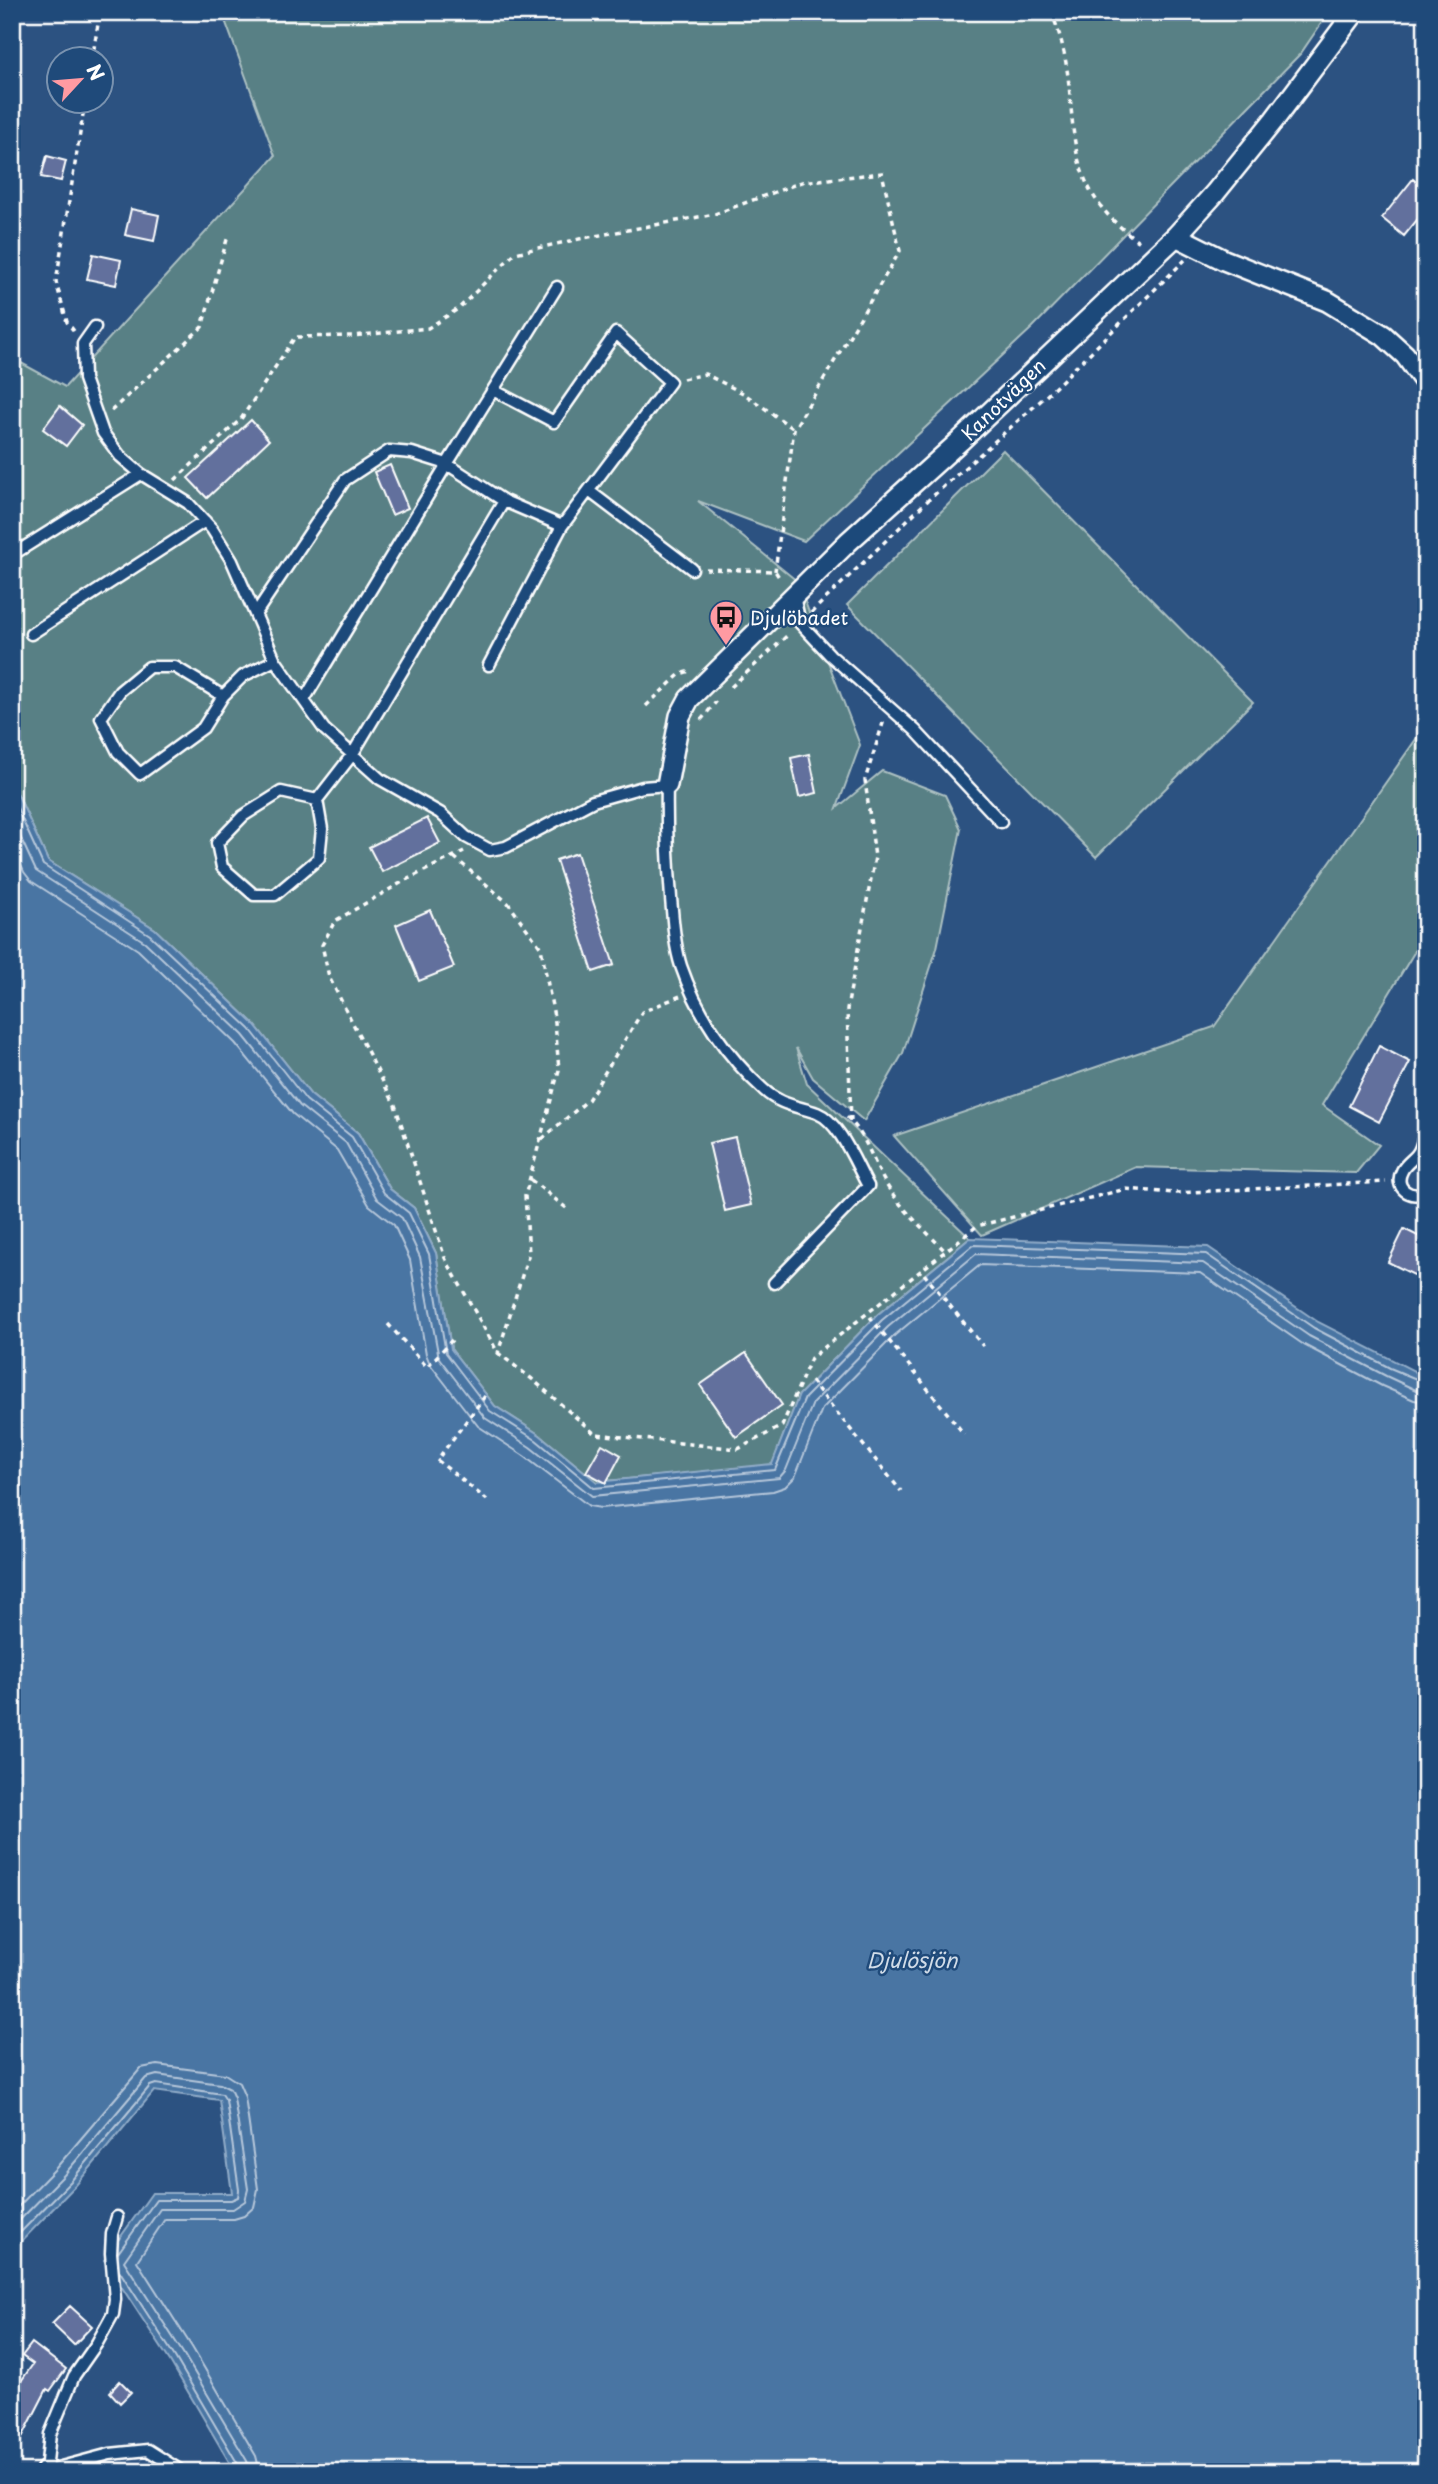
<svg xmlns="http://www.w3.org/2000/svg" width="1438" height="2484" font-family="'Playpen Sans',sans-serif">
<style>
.green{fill:#598085;stroke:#acc0c2;stroke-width:2}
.water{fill:#4874a3;stroke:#91acc8;stroke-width:2}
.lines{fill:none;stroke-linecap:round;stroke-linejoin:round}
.shore{stroke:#b6c7da;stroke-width:2}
.building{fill:#62709d;stroke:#fff;stroke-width:2}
.service-casing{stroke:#fff;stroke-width:15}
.minor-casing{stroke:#fff;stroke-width:24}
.path{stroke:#fff;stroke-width:3.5;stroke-dasharray:5 5;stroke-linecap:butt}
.service{stroke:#1f4a7a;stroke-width:10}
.minor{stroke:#1f4a7a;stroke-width:19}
.labels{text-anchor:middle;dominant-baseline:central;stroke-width:5;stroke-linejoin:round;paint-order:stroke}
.street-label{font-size:19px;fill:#fff;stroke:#1f4a7a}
.poi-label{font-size:19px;fill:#fff;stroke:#1f4a7a;text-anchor:start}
.water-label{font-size:21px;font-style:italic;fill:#d1dce8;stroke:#1f4a7a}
</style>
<rect width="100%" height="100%" fill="#2c5281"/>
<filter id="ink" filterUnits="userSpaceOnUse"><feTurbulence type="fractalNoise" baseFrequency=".0143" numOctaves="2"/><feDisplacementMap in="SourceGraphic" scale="14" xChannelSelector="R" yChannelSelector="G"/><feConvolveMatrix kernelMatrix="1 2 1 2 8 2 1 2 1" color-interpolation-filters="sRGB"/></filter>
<g filter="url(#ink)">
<path class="green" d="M222,12H1329L1301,53L1032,328L804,541L698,501L797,581L860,745L837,808L882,771L945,795L961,829L937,948L903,1053L864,1121L813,1078L796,1048L807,1084L970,1238L877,1315L799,1395L772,1465L597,1482L540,1435L495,1406L451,1349L436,1253L414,1208L390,1189L358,1133L311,1095L255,1025L155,929L48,861L12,782V358L65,387L275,156Z
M1003,450L1253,702L1096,857L847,605Z
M1426,725V924L1418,946L1322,1105L1379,1145L1356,1173L1136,1167L982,1235L894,1136L1214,1027Z"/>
<path class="water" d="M12,782L48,861L155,929L255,1025L311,1095L358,1133L390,1189L414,1208L436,1253L451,1349L495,1406L540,1435L597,1482L772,1464L799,1395L877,1315L970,1238L1208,1247L1318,1322L1426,1377V2472H235L170,2361L104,2260L152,2193H232L219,2100L154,2091L76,2185L12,2251Z"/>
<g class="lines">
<path class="shore" d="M12,797L43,865L150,935L250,1029L306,1100L352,1137L384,1193L409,1213L429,1254L446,1353L490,1411L536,1440L594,1488L775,1470L805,1398L882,1320L973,1245L1206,1254L1314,1328L1390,1368L1426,1383
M12,819L36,871L145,942L243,1035L300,1106L346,1143L377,1199L402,1218L420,1257L439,1358L485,1418L530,1447L592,1496L779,1478L786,1470L813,1403L888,1327L976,1254L1203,1263L1309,1336L1386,1376L1418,1391L1426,1392
M12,845L24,872L31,881L138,950L235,1043L293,1114L337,1150L369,1205L394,1225L410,1260L426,1354L430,1364L478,1426L524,1456L589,1506L601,1508L773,1491L785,1487L795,1477L822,1409L895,1335L980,1265L1200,1273L1304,1345L1382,1386L1414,1400L1426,1402
M12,2213L56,2168L141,2068L157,2065L225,2074L239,2083L245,2097L258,2189L254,2207L244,2216L234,2219H165L137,2261L192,2347L256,2456L260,2472
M12,2228L64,2175L146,2078L157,2075L220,2084L230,2089L234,2098L248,2189L245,2201L233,2209H160L124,2261L183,2353L247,2461L249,2472
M12,2241L71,2181L150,2086L156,2084L222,2094L226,2100L239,2190L238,2197L231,2200H156L118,2253
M119,2270L175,2357L239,2466L240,2472"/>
</g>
<path class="building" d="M47,156L66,161L61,181L41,177Z
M1413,179L1426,190V209L1404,236L1382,218Z
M131,209L159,215L154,241L125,235Z
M93,254L121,260L116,285L87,279Z
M60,406L82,425L66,446L43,429Z
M251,420L269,440L207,498L188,478Z
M390,465L408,508L392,515L374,472Z
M809,754L817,793L799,797L791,758Z
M427,818L440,843L382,872L369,847Z
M577,853L614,965L593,972L556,860Z
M430,910L454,967L419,981L396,925Z
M1379,1046L1410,1062L1379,1122L1349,1106Z
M735,1137L751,1205L725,1211L709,1143Z
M1404,1229L1426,1240V1281L1388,1262Z
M746,1353L782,1405L736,1437L700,1385Z
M602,1444L621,1455L606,1483L586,1472Z
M70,2306L92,2326L74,2345L52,2324Z
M32,2343L66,2369L50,2391L47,2389L12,2457V2394L33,2364L22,2356Z
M120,2381L131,2392L120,2403L110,2392Z"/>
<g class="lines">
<defs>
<path id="service" d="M95,327L83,344L84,379L103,433L120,456L141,474L188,503L212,529L232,561L275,660L324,729L380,779L440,813L466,837L490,850L506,847L593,801L643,787L667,785C666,823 668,860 671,898C673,920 674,944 681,966C697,1013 727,1057 764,1090C780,1105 797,1106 817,1113C840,1122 856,1165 868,1186L774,1283
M493,390L557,287
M589,491L692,569
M12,555L141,474
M794,596L800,623L830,655L915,730L1001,822
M256,613L345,480L389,451L412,453L447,464L493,390L554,422L616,333L670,382L562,526
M31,634L205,521
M223,696L203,728L140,774L118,752L101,718L120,691L149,667H175L223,696L243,676L275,660
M304,700L447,464L504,501
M317,800L281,792L243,816L217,843L222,867L254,895H275L319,858L322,829L317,800L352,755L504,501L562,526L489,665
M1426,1127C1424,1134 1423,1143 1420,1149C1417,1158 1406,1162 1402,1171C1393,1188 1411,1200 1426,1192
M117,2217L112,2234L111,2253L115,2299L113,2314L97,2343L74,2376L50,2434L46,2471L110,2454L148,2450L178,2469"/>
<path id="minor" d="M1176,236L1224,260L1327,301L1383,335L1405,355L1426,384
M667,785L680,716L689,699L848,542L960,441L1176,236L1215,193L1274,120L1355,12
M46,2472V2471"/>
</defs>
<use href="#service" class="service-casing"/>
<use href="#minor" class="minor-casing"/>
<path class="path" d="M1051,12C1091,102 1042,178 1143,244
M92,60L100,12
M74,331L67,322L56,282L85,102
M683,379L705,374L743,393L794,429
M111,411L202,327L228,236
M175,480L241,419L295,337L353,336L428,328L458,309L515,253L584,238L715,214L802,182L882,173L900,251L794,429L775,571
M706,569L775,571L781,580
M811,613L925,503L1046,396L1185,260
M731,687L790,633
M646,706L680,674L690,671
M701,720L716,702
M464,851L406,880L335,921L322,945L329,977L395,1105L445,1258L498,1353L532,1379L595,1434L738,1449L782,1426L811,1358L977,1226L1126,1189L1174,1193L1386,1182
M454,857L508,903L541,948L555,1022L559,1070L525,1196L529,1253L498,1353
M847,1117C867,1136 872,1161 886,1184C901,1209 925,1230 945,1251
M851,1121L847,1009L875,857L865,780L884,720
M542,1139L588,1100L642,1012L680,996
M531,1180L570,1211
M924,1274L983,1346
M870,1317L964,1434
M388,1324L427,1367L452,1340
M811,1381L901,1491
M485,1396L437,1460L487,1500"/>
<use href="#service" class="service"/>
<use href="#minor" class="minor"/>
</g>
</g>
<defs>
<symbol id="bus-pin" viewBox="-11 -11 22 30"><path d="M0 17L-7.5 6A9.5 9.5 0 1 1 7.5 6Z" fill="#ff9aa2" stroke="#1f4a7a"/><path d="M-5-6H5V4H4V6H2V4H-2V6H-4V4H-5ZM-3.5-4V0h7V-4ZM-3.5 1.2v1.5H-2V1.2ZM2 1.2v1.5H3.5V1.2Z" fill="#111"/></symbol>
</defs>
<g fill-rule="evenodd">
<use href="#bus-pin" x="707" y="598" width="38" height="52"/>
</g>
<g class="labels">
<g class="street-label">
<text transform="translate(1003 399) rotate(-44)">Kanotvägen</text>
</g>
<g class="poi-label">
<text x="750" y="617">Djulöbadet</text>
</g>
<g class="water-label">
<text x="912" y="1959">Djulösjön</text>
</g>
</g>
<rect width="1438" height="2484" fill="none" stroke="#1f4a7a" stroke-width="42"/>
<rect x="21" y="21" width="1396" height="2442" fill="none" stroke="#fff" stroke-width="2.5" filter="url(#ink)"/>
<g transform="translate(80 80) rotate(64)"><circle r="33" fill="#1f4a7a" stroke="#7992af" stroke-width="2"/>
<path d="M0-5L12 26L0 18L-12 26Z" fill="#ff9aa2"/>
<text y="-10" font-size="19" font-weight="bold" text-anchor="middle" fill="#ffffff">N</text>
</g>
</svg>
